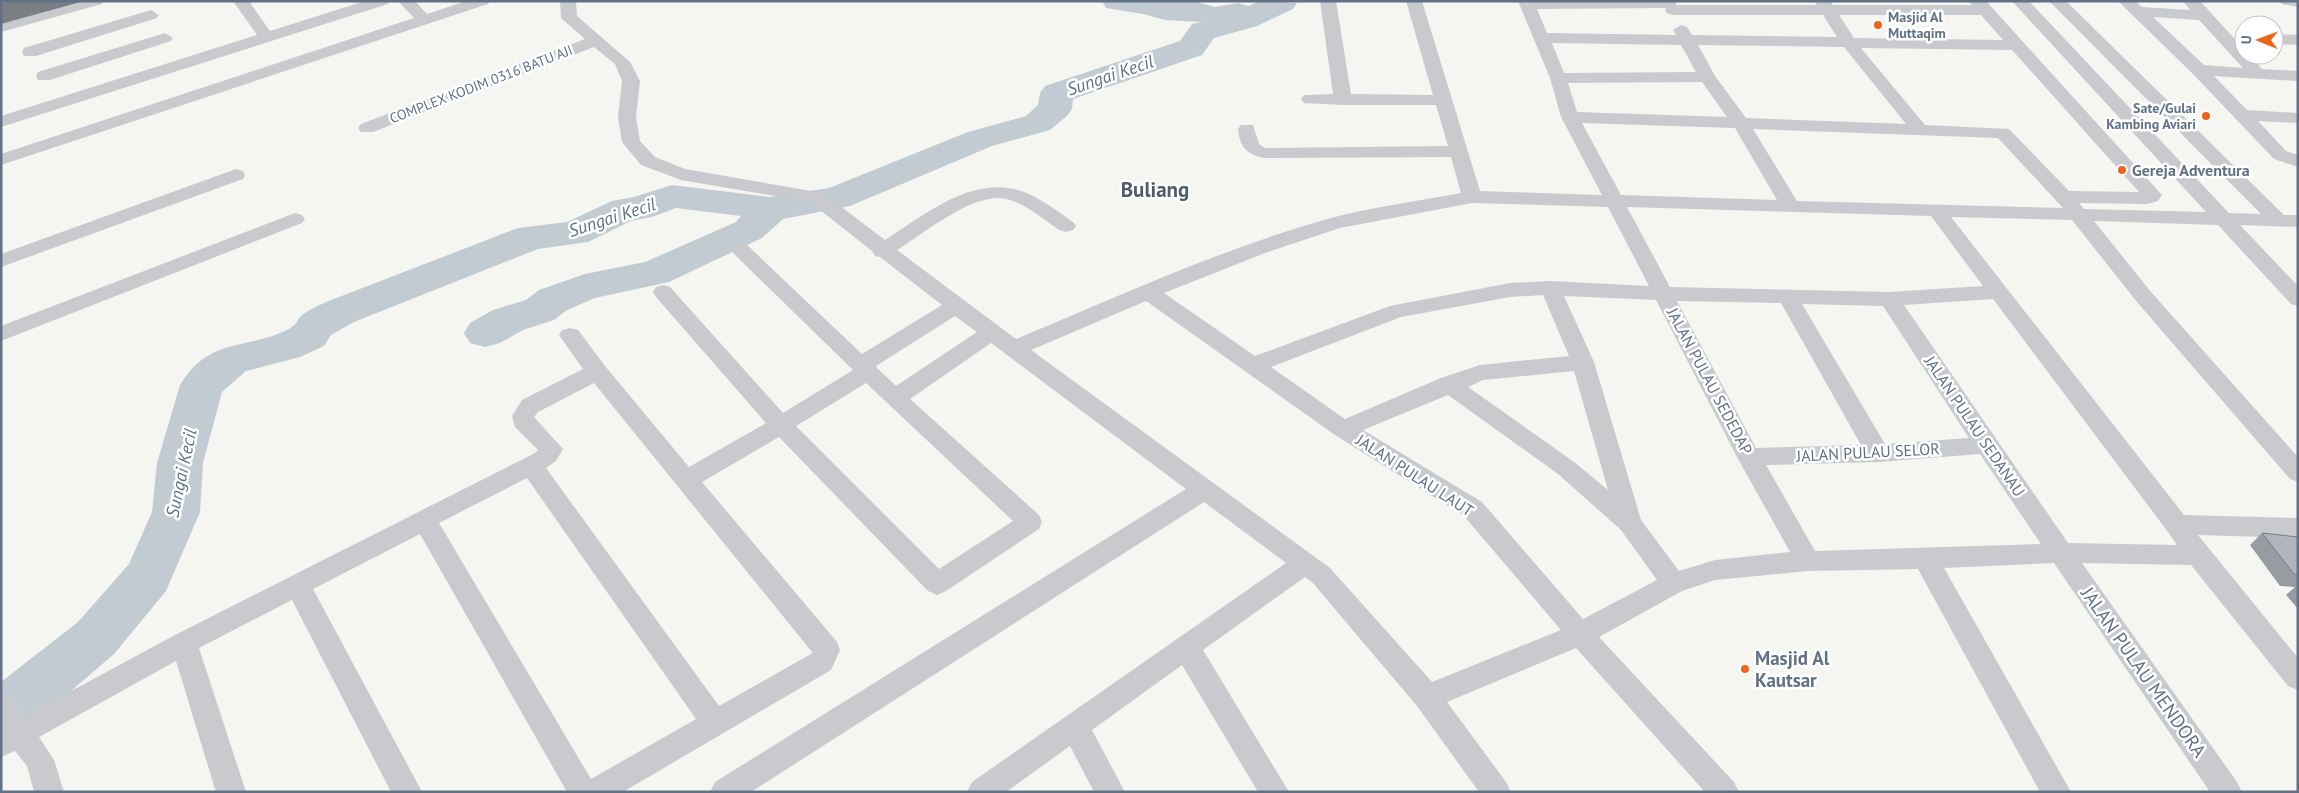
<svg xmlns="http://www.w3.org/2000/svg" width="2299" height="793" font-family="'PT Sans',sans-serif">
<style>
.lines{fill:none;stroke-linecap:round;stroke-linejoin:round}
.river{fill:#c2cbd2;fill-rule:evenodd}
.minor{fill:#c8cace;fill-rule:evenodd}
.wall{fill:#969ca2}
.shaded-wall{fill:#7a7f84}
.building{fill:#afb5bc;stroke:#7a7f84}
.poi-dot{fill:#ef6518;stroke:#fff;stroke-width:2}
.labels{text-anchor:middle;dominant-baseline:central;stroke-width:5;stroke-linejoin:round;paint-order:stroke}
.far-poi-label{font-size:14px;font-weight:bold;fill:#627185;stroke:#fff;text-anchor:start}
.far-street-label{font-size:14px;fill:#627185;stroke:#fff}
.poi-label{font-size:16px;font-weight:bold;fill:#627185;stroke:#fff;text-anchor:start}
.street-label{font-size:16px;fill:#627185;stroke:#fff}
.water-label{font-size:18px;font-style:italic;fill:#5e7382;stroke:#fff}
.near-poi-label{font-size:19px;font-weight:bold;fill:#627185;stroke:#fff;text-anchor:start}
.near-street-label{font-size:19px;fill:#627185;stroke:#fff}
.district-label{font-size:21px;font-weight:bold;fill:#515b69;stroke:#fff}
</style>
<rect width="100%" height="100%" fill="#f5f6f1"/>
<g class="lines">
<path class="river" d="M1260,1L1297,3L1293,9L1257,26L1214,38L1202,55L1073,99L1072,109L1067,116L1050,130L992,146L850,206L783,219L762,238L669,282L595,298L567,310L554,320L523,330L500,343L485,347L470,343L464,333L470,323L493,310L526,300L539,290L585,274L645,262L736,222L741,216L676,208L652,217L631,221L588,242L538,249L354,322L331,335L324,346L300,357L246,371L222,392L203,463L200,512L166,591L114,654L49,710L20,728L1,735V682L78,622L129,564L152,512L157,463L180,385C210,334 252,351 292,327C297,324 298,318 302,315C308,310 318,306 326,302L518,228L567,222L612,201L634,197L672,185L771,197L829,188L968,132L1026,116L1038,105L1040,93L1045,86L1180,41L1192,24L1201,22L1165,20L1143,14L1106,8L1102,1L1197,2L1215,7L1238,3L1249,6Z"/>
<path class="minor" d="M77,1H104L102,4L1,32V22Z
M233,1H249L270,31L365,1H390L388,4L1,127V116L257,35Z
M398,1H415L427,14L466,1H490L488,4L1,165V154L414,18Z
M560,1H576L577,16L630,62L640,81L636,117L640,141L655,157L685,169L823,193L885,240C924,215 974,173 1024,192C1042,199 1057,211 1073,222L1076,226L1073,230L1066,232L1059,230C1043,219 1026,204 1006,199C975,191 923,234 897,250L1016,339C1119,296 1223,248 1331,218C1373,207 1418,201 1461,193L1451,157L1264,158C1246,154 1240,147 1238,129L1241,125H1253L1259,144L1265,148L1448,146L1436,105H1343L1304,103L1301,99L1304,95L1333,94L1320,1H1336L1351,94L1433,95L1406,1H1422L1480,191L1602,195L1561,117L1550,78L1518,1H1677L1676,5H1817L1814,1H1830L1833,5H1972L1969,1H1986L2162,195L2158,201L2147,204L2079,203L2084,209L2206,212L2012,1H2029L2229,213L2261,214L2049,1H2066L2284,215H2298V227L2240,225L2298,286V306L2291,304L2218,225L2094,221L2151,292L2298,457V482L2290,479L2137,302L2072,220L1951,217L2184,515L2298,518V538L2198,535L2298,658V690L2288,686L2191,565L2082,563L2237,782L2242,792H2210L2054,563L1944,568L2071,792H2040L1918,569L1808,571L1715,580L1682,591L1599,637L1734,782L1739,792H1705L1576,648L1447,702L1506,782L1511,792H1479L1417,706L1312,582L1305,577L1203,650L1289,792H1258L1182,665L1092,730L1125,792H1094L1070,746L1006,792H967L972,782L1286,563L1204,502L751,792H710L715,782L1186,489L991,343L910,399L1039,515L1042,522L1039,529L946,591L937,595L928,591L779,437L702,482L837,642L840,650L831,670L623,792H567L420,534L313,589L422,792H391L292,600L199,648L246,792H216L176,661L39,737L54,760L64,792H34L27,766L15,751L1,757V694L11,697L23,717L175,635L535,453L538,450L515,427L512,416L522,400L583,369L559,335L562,330L570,328L578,330L605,366L689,467L766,423L656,297L653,292L656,287L663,285L670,287L783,413L853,370L731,251L728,247L731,243L738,241L745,243L862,354L942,305L880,257L875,256L872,251L810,202L681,180L641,165L622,142L618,117L622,81L615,64L594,47L373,132H361L358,128L361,124L585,39L561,18ZM1667,8L1665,10L1667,13L1673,15H1823L1837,37L1692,35L1687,27L1681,25L1673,30L1676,35L1547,33L1537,9ZM1839,15H1981L2003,40L1854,38ZM1552,43L1681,45L1696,72L1564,73ZM1698,45L1844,47L1906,124L1746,118L1715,76ZM1861,48L2012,50L2139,192L2069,191L2009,129L1925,125ZM1702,82L1727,117L1577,112L1568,83ZM1582,123L1735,128L1777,200L1621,195ZM1753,129L1998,138L2063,208L1797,201ZM1472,203L1608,207L1649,286L1550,281L1510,283L1390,306L1255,356L1164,293L1265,253L1340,228ZM1627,207L1931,216L1983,286L1889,292L1670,287ZM1543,295L1569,356L1480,365L1441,378L1345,419L1271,367L1401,317L1510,297ZM1564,296L1656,300L1737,457L1790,552L1715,560L1679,571L1641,520L1594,362ZM1993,299L2168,532L2177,545L2068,543L1904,305ZM1146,301L1335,435L1464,516L1561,630L1432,682L1330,568L1031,350ZM1677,301L1781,303L1861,445L1756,448ZM1802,304L1883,306L1969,438L1885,444ZM955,316L977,332L896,386L877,368L876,366ZM1574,371L1608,490L1574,462L1468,387L1483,380ZM594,383L812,652L811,654L719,706L546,468L556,461L563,449L534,417L538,412ZM866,383L1013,521L939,569L796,426ZM1448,395L1558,474L1621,530L1657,580L1583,619L1482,502L1363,430ZM1980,454L2041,544L1815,551L1766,465L1878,462ZM527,478L696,719L591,779L439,523Z
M2118,1H2135L2142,7L2190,10L2183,1H2200L2244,49V55H2250L2262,69L2298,71V81L2214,76L2247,110L2298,113V123L2258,121L2286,151L2298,155V167L2274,159L2193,74ZM2153,17L2199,20L2243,68L2204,65Z
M2280,1H2298V7L2282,4Z
M151,10L159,15L157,18L36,56H24L22,52L24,48Z
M165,33L173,38L171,41L50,80H38L36,76L38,72Z
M2274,34L2298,35V45L2274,44Z
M236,169L243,171L245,175L243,179L1,267V254Z
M295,213L302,215L305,219L302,223L1,341V326Z"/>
</g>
<path class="wall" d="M2262,533L2298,537V609L2286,595L2295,587L2280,586L2250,545Z"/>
<path class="shaded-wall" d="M1,1H84L1,24Z"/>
<path class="building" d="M1,1H12L1,4Z
M2262,533L2298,537V574H2294Z"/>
<g class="poi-dot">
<circle cx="1878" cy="25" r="5"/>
<circle cx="2206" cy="116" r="5"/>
<circle cx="2122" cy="170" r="5"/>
<circle cx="1745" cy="669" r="5"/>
</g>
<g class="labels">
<g class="far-poi-label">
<text x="1888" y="17">Masjid Al<tspan x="1888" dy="16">Muttaqim</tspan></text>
<text x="2196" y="108" text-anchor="end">Sate/Gulai<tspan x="2196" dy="16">Kambing Aviari</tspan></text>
</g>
<g class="far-street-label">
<text transform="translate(481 84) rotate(-21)">COMPLEX KODIM 0316 BATU AJI</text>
</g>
<g class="poi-label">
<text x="2132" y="170">Gereja Adventura</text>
</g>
<g class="street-label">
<text transform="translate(1710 381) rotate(62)">JALAN PULAU SEDEDAP</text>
<text transform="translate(1975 426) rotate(56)">JALAN PULAU SEDANAU</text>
<text transform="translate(1868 452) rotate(-3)">JALAN PULAU SELOR</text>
<text transform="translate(1415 475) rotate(33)">JALAN PULAU LAUT</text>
</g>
<g class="water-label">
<text transform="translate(1110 75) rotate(-19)">Sungai Kecil</text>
<text transform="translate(612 217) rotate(-18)">Sungai Kecil</text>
<text transform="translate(181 473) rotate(-78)">Sungai Kecil</text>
</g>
<g class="near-poi-label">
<text x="1755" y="658">Masjid Al<tspan x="1755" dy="22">Kautsar</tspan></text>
</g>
<g class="near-street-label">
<text transform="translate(2144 672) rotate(55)">JALAN PULAU MENDORA</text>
</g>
<g class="district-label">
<text x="1155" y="189">Buliang</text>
</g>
</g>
<rect width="2299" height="793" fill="none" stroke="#627185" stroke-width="5"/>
<g transform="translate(2259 40) rotate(271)"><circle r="24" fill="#ffffff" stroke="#c0c6ce"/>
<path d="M0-4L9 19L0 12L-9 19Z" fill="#ef6518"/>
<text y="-8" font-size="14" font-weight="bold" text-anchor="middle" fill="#627185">U</text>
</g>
</svg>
